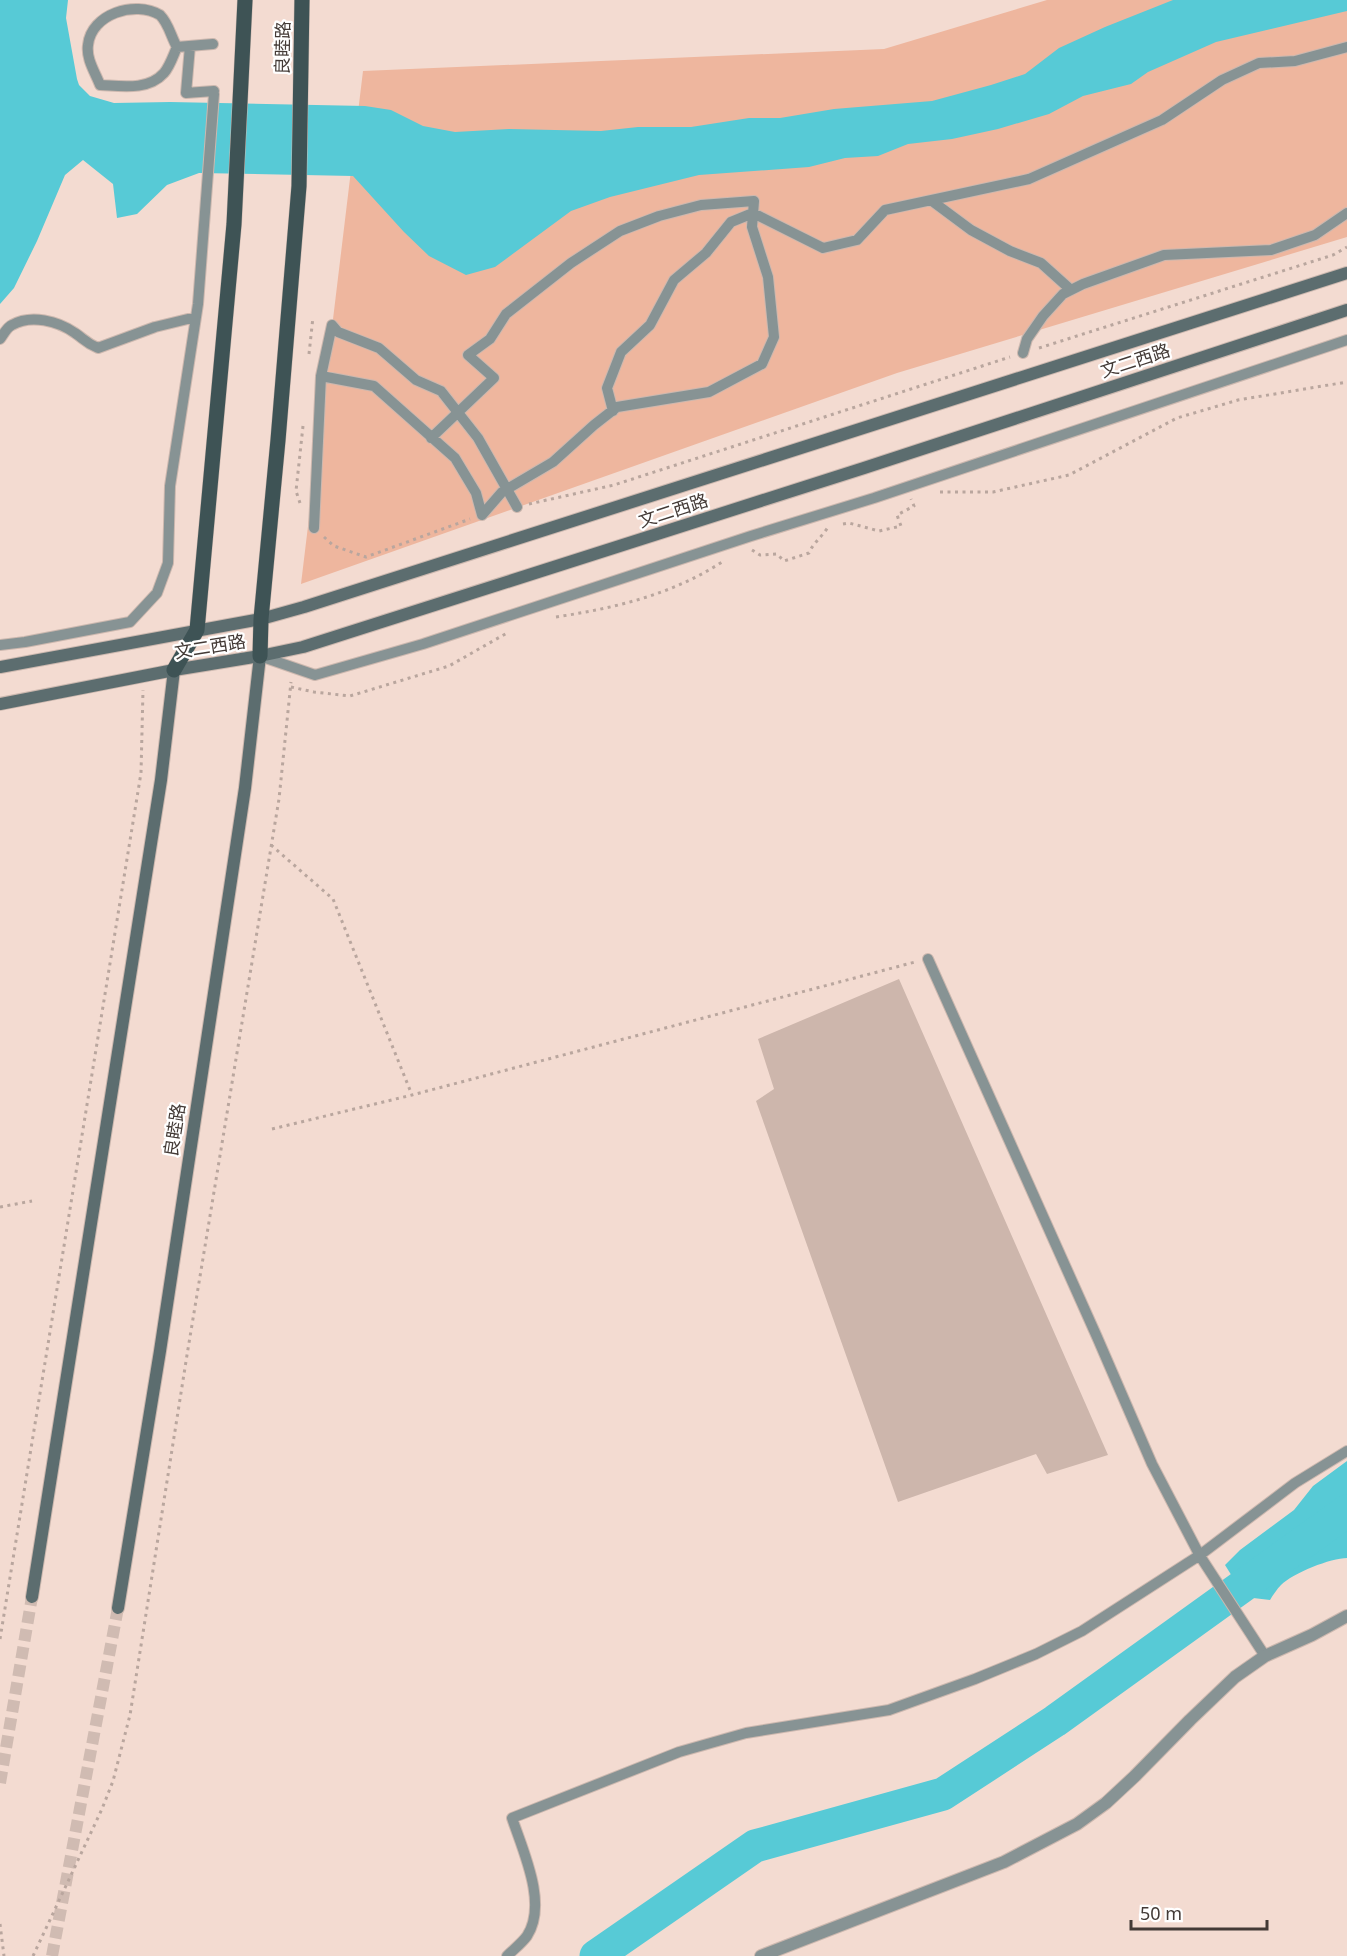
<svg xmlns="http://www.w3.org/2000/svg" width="1347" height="1956" font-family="'Noto Sans','Noto Sans SC',sans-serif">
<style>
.green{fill:#eeb69e}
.water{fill:#57cad6}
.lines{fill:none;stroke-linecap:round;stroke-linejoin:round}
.river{stroke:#57cad6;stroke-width:33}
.building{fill:#cdb6ac}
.secondary-tunnel{stroke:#d0bbb2;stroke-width:12;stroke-dasharray:12 6;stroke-linecap:butt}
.lane-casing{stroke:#ccb8af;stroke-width:12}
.street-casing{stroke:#ccb8af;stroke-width:14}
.secondary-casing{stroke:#ccb8af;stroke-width:14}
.primary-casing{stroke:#ccb8af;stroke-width:16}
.path{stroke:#b9a69e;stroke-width:3;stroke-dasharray:3 4.5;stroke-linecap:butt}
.lane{stroke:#879394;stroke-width:10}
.street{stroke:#879394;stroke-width:12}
.secondary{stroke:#5c6d6f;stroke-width:12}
.primary{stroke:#3e5355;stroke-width:15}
.labels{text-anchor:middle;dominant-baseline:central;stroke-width:4.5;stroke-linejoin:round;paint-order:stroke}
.street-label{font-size:18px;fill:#433a36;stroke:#fff}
</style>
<rect width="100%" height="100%" fill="#f3dbd1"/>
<path class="green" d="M1047,0H1347V237L897,373L301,584L363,71L884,49Z"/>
<path class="water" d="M0,0H68L66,18L77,79L79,85L90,96L114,103L170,102L365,106L391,110L423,126L455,132L509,129L601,131L638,127H691L749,118H780L834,109L932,101L991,85L1025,74L1059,48L1105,27L1173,0H1347V11L1216,42L1148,72L1131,84L1083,96L1049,114L998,129L952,139L908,144L878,156L845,158L809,167L699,175L610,197L571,211L495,267L466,275L429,256L404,232L353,176L199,173L167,185L137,214L117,218L113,184L83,160L65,175L37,241L14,288L0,304Z
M1347,1461V1558C1331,1558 1293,1573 1281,1585C1277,1589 1273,1595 1270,1600L1245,1597L1225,1565L1240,1550L1294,1510L1313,1486Z"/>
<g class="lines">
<path class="river" d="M596,1956L755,1846L943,1794L1055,1721L1347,1511"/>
</g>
<path class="building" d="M899,979L1108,1455L1047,1474L1036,1454L898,1502L756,1101L774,1089L758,1039Z"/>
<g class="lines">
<path class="secondary-tunnel" d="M0,1783L32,1597
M52,1956L118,1608"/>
<defs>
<path id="lane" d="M190,46L186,93L214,91
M177,47C171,37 169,24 160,15C135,0 91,14 88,45C86,59 95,72 100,85C121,86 148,91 164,73C170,66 173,56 177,47L213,44
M932,201L971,230L1010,251L1041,263L1071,290
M0,339C3,335 7,327 12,325C31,314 58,321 75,333C84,339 86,343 98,348L155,327L196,317
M1023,353L1027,339L1043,316L1063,294L1083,284L1164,255L1271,250L1315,235L1347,213
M321,376L374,386L455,458L476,493L482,515
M613,411L607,388L621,352L650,325L674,280L706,253L731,222L753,213L823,248L857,240L885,210L1029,179L1162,120L1222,80L1259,63L1295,61L1347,47
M431,438L494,378L468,355L490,339L506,314L571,263L620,231L659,216L701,205L754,201L752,227L768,277L774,337L762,364L709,392L617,407L594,425L553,462L502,492L482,515
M314,528L321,376L332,325L338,332L379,348L416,380L441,391L478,438L517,507
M0,645L25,642L130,622L157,593L168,563L170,486L198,304L214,94
M260,656L315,675L423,644L751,536L874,498L1347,340
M928,959L1097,1337L1152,1464L1200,1556L1265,1656
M507,1956C513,1950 522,1943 527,1936C548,1904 523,1851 512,1818L679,1752L746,1733L889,1710L975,1679L1036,1654L1082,1631L1200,1555L1295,1483L1347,1451"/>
<path id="street" d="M761,1956L1004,1862L1077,1824L1106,1803L1135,1776L1190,1720L1235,1677L1265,1656L1312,1635L1347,1616"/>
<path id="secondary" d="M0,667L261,619L304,607L1347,273
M0,704L174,670L260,656L303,647L864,468L1347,310
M32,1597L161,780L174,670
M118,1608L160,1351L245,788L260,656"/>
<path id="primary" d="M260,656L261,619L278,440L299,186L302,0
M174,670L197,630L234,224L245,0"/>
</defs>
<use href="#lane" class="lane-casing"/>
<use href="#street" class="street-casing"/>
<use href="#secondary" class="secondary-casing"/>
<use href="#primary" class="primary-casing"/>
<path class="path" d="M1039,348L1333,255L1347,247
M309,354L313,317
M940,492H993L1069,475L1177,418L1238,400L1347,382
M300,503L296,491L303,426
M529,504L614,485L1010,357
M843,524L849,523L879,531L901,526L897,515L914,506L911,499
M324,537L334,546L366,557L470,519
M752,550L760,555L777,554L784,561L809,553C813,543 822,537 828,527
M556,617C615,608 671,595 722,562
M291,687L314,692L350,696L449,666L507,633
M271,845L333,899L412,1095
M272,1129L412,1095L915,962
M0,1207L32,1201
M0,1639L141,773L143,690
M0,1924L4,1956
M33,1956L102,1809L113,1781L130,1715L187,1355L279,799L291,682"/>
<use href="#lane" class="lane"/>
<use href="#street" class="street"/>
<use href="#secondary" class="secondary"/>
<use href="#primary" class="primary"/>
</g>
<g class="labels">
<g class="street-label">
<text transform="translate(282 48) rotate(-89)">良睦路</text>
<text transform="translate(1135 360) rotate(-18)">文二西路</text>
<text transform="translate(673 510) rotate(-18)">文二西路</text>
<text transform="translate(210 646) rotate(-9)">文二西路</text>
<text transform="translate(174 1130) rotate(-81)">良睦路</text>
</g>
</g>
<path d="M1131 1920v9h136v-9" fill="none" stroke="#433a36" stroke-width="3"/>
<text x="1140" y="1920" font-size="18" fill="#433a36" stroke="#ffffff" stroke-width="4.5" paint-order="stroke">50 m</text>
</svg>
